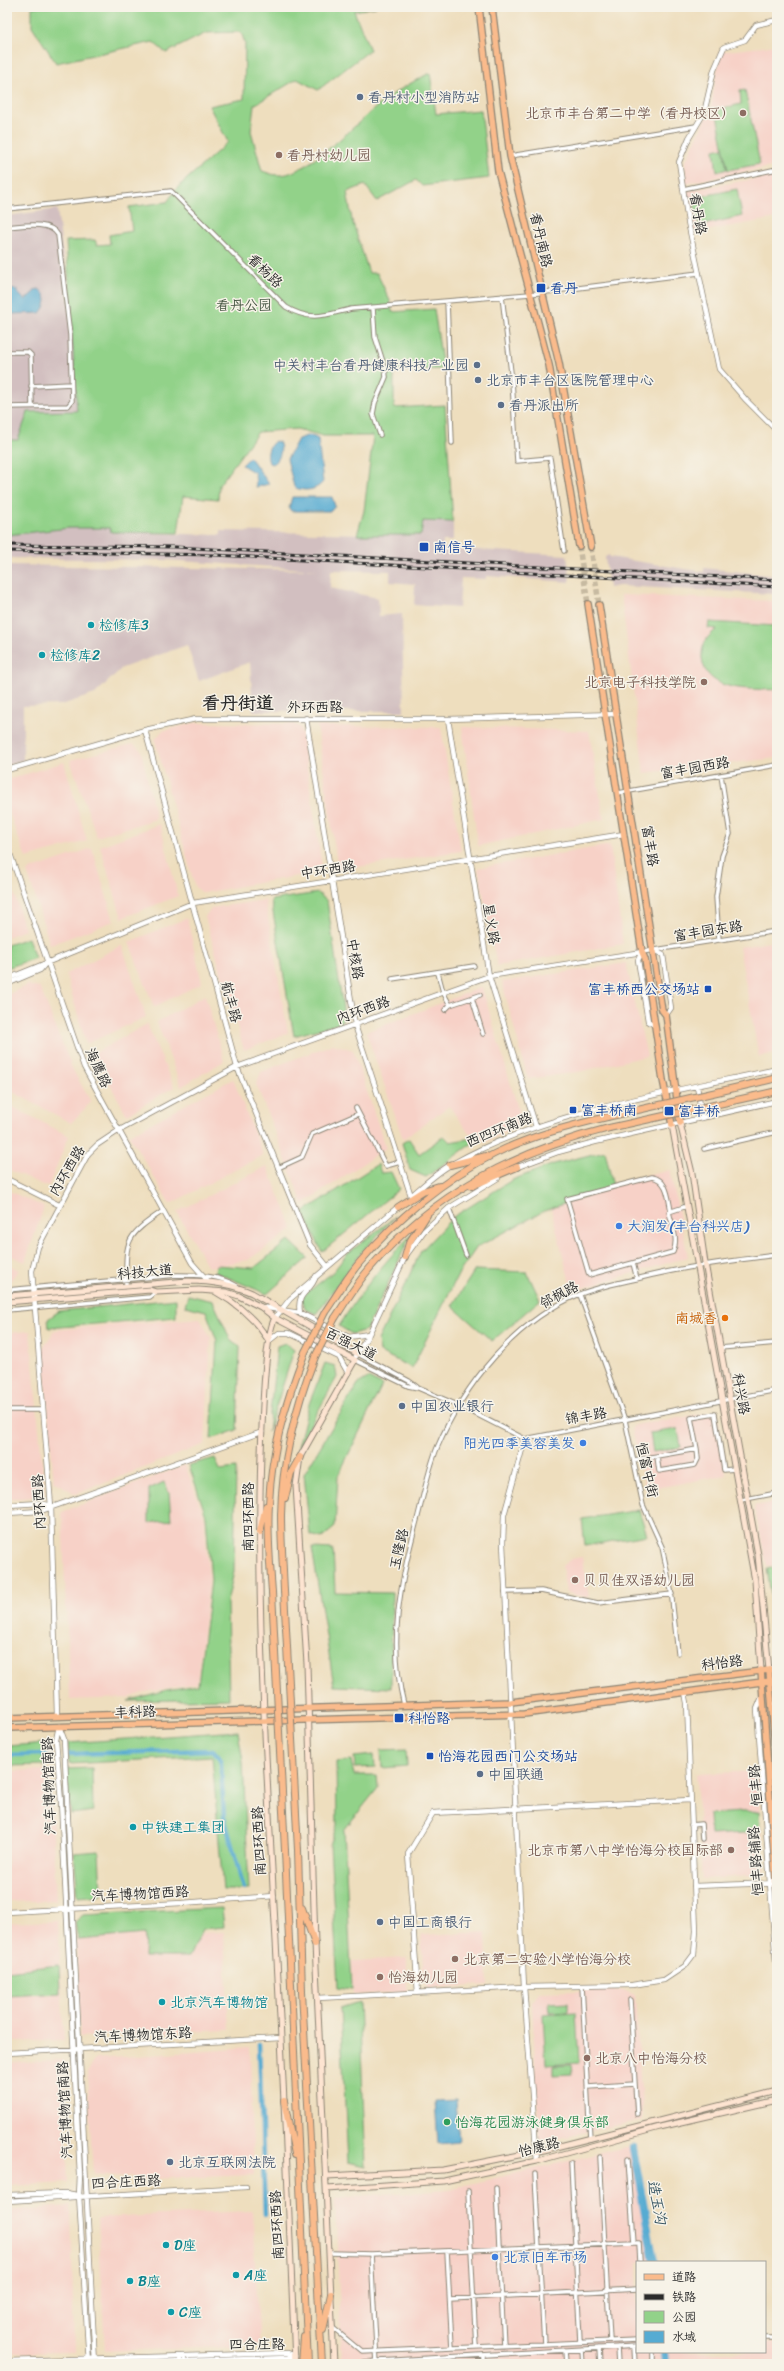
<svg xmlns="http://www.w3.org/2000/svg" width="784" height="2371" font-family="Sriracha,'LXGW WenKai TC',sans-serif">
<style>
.built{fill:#f7d1c7}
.industrial{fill:#d2bfc0}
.green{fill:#92d289;stroke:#5e7e5a}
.water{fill:#56abd2;stroke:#406b7e}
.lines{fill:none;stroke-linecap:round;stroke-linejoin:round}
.canal{stroke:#56abd2;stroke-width:4.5}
.river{stroke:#56abd2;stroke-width:8}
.primary-tunnel{stroke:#c7baa1;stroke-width:5.5;stroke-dasharray:5.5 3;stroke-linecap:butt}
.minor-casing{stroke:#8c8474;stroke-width:5.5}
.tertiary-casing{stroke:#8c8474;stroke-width:6}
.secondary-casing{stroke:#8c8474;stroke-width:7}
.primary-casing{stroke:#8c8474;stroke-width:8}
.trunk-casing{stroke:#8c8474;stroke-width:8}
.minor{stroke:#fff;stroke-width:3.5}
.tertiary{stroke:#fff;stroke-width:4.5}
.secondary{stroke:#fde4d1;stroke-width:5}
.primary{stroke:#fabb8c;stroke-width:5.5}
.trunk{stroke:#fabb8c;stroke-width:6}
.rail-casing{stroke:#2b2b2b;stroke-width:3}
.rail{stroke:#f7f3e8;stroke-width:1.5;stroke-dasharray:4.5;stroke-linecap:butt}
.trunk-bridge-casing{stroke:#8c8474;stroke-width:8;stroke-linecap:butt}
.trunk-bridge{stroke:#fabb8c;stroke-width:6}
.service-dot{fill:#5c6f8a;stroke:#f7f3e8;stroke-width:1.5}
.education-dot{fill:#8d6e63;stroke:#f7f3e8;stroke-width:1.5}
.transit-dot{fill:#1a4fb4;stroke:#f7f3e8;stroke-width:1.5}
.culture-dot{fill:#0f9aa8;stroke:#f7f3e8;stroke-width:1.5}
.shop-dot{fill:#3f7fe0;stroke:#f7f3e8;stroke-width:1.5}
.food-dot{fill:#e8710a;stroke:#f7f3e8;stroke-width:1.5}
.leisure-dot{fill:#2e9e5b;stroke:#f7f3e8;stroke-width:1.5}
.labels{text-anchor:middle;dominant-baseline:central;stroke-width:3;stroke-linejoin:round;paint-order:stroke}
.service-label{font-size:14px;fill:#4e5e75;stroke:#f7f3e8;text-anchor:start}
.education-label{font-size:14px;fill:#785e54;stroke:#f7f3e8;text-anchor:start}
.street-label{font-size:14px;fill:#2b2b2b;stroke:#f7f3e8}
.transit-label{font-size:14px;fill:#164399;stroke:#f7f3e8;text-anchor:start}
.park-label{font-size:14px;fill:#455542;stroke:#f7f3e8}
.culture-label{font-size:14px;fill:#0d838f;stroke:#f7f3e8;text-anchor:start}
.shop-label{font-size:14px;fill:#366cbe;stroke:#f7f3e8;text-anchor:start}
.food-label{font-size:14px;fill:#c56008;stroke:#f7f3e8;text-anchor:end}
.leisure-label{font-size:14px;fill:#27864d;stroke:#f7f3e8;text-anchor:start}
.water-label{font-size:15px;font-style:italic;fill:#3a5865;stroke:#f7f3e8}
.district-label{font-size:18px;font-weight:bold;fill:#2b2b2b;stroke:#f7f3e8}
</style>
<rect width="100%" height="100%" fill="#f7f3e8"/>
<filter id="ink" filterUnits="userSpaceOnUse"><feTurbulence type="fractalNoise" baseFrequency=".025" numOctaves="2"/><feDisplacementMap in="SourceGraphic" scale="8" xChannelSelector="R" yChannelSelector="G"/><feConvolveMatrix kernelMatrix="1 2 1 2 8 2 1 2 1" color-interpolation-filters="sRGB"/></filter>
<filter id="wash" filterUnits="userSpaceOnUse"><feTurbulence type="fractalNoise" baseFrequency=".012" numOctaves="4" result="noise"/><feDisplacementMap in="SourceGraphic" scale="16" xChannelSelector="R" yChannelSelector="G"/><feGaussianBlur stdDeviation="0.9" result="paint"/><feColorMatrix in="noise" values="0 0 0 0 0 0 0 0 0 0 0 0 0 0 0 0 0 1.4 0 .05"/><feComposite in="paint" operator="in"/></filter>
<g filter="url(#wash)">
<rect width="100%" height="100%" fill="#eedebe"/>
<path class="built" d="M777,45V166L686,183L685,163L711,107L720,52Z
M777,175V218L694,233L686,191Z
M621,595L777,601V758L644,773Z
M194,723L294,724L301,728L322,867L313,873L203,893L195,887L155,740L162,731Z
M317,726L441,727L461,851L338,870Z
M462,727L589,731L604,819L478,846Z
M133,744L141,750L156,819L97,837L70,760Z
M64,762L87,841L26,858L7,807V780Z
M160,824L178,896L122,918L100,846Z
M610,845L623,944L497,966L478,868Z
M92,848L114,921L50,945L27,871Z
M7,869L25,930L7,937Z
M265,900L288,1033L244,1050L205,917L211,908Z
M187,918L202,983L154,1007L129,942Z
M777,941V1052L759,1057L739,947Z
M122,945L146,1017L86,1044L66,974Z
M626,963L647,1056L578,1072L528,1079L502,982Z
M28,985L40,988L73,1070L91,1102L71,1123L7,1089V995Z
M482,987L522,1122L486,1142L468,1132L449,1106L403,1139L366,1032Z
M205,995L224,1061L181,1087L157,1022Z
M147,1024L174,1087L127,1115L93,1054Z
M333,1044L353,1050L386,1148L303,1204L256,1084L261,1072Z
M233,1079L263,1155L170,1204L129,1135Z
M7,1104L69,1136L48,1187L7,1169Z
M267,1166L293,1229L248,1260L208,1267L177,1212Z
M670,1170L688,1257L572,1291L549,1201Z
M7,1190L44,1207L25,1262L7,1254Z
M7,1264L19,1270L10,1281L7,1282Z
M200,1318L211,1338L205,1444L76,1494L54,1481L42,1349L55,1330Z
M30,1331L45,1496L7,1499V1333Z
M715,1412L717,1414L726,1475L646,1490L632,1429L634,1425Z
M185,1465L204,1516L209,1582L197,1683L145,1692L129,1698L70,1700L62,1512Z
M777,1502V1565L767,1566L754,1506Z
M582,1557L589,1598L566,1593L562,1566L571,1559Z
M50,1770L56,1900L7,1902V1771Z
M757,1771L764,1875L702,1879L696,1774Z
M58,1921L64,2040L7,2042V1923Z
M224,1932L229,2030L80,2037L76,1938Z
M486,1932L488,1985L428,1988L424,1983L421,1935Z
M407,1958V1992L353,1995L352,1961Z
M623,1990L635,1995L643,2120L541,2141L539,2140L532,2001L539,1992Z
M250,2048L254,2175L147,2179L93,2174L87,2073L96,2059Z
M63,2060L68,2183L7,2186V2063Z
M631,2146L646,2242L651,2252L652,2262H637V2352H663L664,2364H342L335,2198L449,2189Z
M71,2206L74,2352L7,2353V2211Z
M252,2211L260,2346L105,2351L98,2218Z
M765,2342H777V2364H667L666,2352H765Z"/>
<path class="industrial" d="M57,209L87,446L7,448V216Z
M423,521L453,522V541H443V548L567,555L570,582L486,576V579L461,578L459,608L414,605L415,584L390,582V571L331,570L330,588L378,598L379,616L402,614L404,711H253L250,662L199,681L187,645L122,668L95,694L61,705L23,706V760L7,765V565L318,570L165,560L7,558V535L69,528H111V532L221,535V531L421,535Z
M609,555L610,557L704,572V568L777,576V594L619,586L609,588L605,557Z"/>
<path class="green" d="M32,7H376L354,11L370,50L318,90L297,79L254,105L251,131L262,171C266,172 272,175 277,175C303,178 354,126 374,109C391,94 410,83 430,73L436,114L481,110L489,178L422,186L416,180L377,201L365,185L347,192L352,220L369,273H377L390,301L392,312L434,309L443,369L394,371V408L445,405L453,522L423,521L421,535H357L364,511L373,436H323L297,429L258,432L219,485L218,499L183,496L178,533L111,532L110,528H69L7,535V440H18L28,412L77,411L66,241L95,240L97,245L110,244L109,235L132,231L129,207L167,202L177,188L228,142L209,106L244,99L245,43L241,32L206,33L166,53L153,42L56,63L32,26Z
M745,90L760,164L728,170L716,110L741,104L740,91Z
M723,148L727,169L717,172L714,150Z
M737,189L742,216L699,226L693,198Z
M709,622L777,626V690C751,688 706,694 702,658C701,645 707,636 717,629L708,628Z
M318,893L327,901L344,1015L341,1023L294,1036L271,900Z
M28,938L35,958L7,968V945Z
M444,1136L450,1142L473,1138L474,1142L426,1177L410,1170L402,1143L409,1139L419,1154Z
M605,1151L613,1186L544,1211L477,1247L459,1273L412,1368L380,1352L378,1340L421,1251L453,1217L512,1180L554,1164Z
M378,1164L381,1173L391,1172L399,1189L322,1252L303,1212Z
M396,1216L359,1255L316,1314L305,1309L302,1299L304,1295L333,1272L347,1254Z
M417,1229L407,1243L366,1330L352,1334L339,1326C361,1291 386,1259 417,1229Z
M289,1240L308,1258L267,1294L215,1272L216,1265L254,1268Z
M475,1270L527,1272L540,1300L492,1341L452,1306Z
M188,1295L213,1301L230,1339L240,1347L237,1430L211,1439L217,1341L206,1311L185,1306Z
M176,1299V1317L49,1328L48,1319L59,1311Z
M285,1343L294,1350L268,1432L277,1346Z
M325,1363L335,1366L337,1377L298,1447L309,1404Z
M368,1378L382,1385L338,1476L335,1527L322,1538L310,1535L304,1474L358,1384Z
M678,1429L681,1447L653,1452L650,1433Z
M215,1458L220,1470L236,1468L234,1572L227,1602L229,1699L128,1701L166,1690L198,1685L211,1581L206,1516L189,1465Z
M164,1482L169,1493L171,1520L149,1523V1489Z
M639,1510L647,1535L585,1546L582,1519Z
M312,1548L333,1549L335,1592L392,1593L391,1688L334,1686Z
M777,1567V1634L767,1569Z
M238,1731L243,1762L249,1890H223L212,1756L69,1764L68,1743Z
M47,1743L45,1765L7,1766V1746Z
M406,1749L407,1766L382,1768L381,1750Z
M374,1755L375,1767L355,1768L354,1757Z
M351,1760L354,1775H377L378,1788L344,1830L352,1989L338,1987L330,1845L337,1825L336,1762Z
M92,1768L93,1811L71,1814L66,1769Z
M759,1811L760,1832L710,1835L709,1814Z
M99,1851L101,1895L78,1897L74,1853Z
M222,1908L224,1927L202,1929L189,1957H144L145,1934L78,1940L75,1922L83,1915Z
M59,1965L60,1993L7,1996V1971Z
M359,2002L366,2166L348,2162L340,2008Z
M568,2002V2011L550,2012L549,2003Z
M576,2012L579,2063L546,2065L543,2014Z
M571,2065L572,2074L553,2075V2066Z"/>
<path class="water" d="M7,289L18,290L16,291L25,300L35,291L34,290L39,289C48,296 48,304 40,313L9,314Z
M310,435L318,439L323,482C316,491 303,492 294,487L287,459L298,439Z
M275,441L279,442C283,448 280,462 272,464L269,463C266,455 268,446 275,441Z
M250,457L269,484L256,487L255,473L242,465Z
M292,497H332L335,506L331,511H291L289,508Z
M456,2100L459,2142L438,2144L435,2101Z"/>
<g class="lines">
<path class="canal" d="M70,1754L213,1750L219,1757L221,1763L224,1817L244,1889
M7,1755L47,1754
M259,2044L265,2214"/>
<path class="river" d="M633,2148L654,2262
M664,2352L665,2364"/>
</g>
</g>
<g filter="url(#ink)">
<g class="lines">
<path class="primary-tunnel" d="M579,546L588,604
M591,547L599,605"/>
<defs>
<path id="minor" d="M510,156L696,126
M683,189L777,169
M7,209L171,191L286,307C310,322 326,315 351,309L530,294L699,273
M7,227C21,226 50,220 58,235L70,335L72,401L68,406L7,407
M502,296L512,381L517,461L550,458L564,551
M447,301L452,443
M373,308L375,337L385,368L386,377L375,403L373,414L380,435
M7,352H28L31,355L32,406
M31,386L71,384
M618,793L777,765
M719,940L716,897L722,856L730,834L721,775
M642,952L777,931
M438,973L443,992L450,1005
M392,979L474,966
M472,998L483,1034
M445,1010L450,1005L480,995
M356,1108L386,1166L400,1162
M704,1149L777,1132
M278,1168L302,1157L312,1134L358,1114
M449,1208L466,1255
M671,1211C668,1197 668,1180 652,1177L567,1199L589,1275L673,1252C679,1240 672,1225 669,1212L687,1206
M633,1263L637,1279
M126,1286C126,1240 124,1237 163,1211
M7,1290L177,1275C197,1275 220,1275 237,1286
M580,1295L625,1420L643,1505L662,1547L671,1590L678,1653
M7,1310L150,1297L156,1292
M720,1348L777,1343
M358,1354L409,1381L417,1387
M355,1360L408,1386L418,1388L460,1406L525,1439L777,1390
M7,1410H43
M657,1456L659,1471L695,1465L698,1459L697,1449
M634,1460L697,1449L691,1418L715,1414L724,1470L735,1469
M741,1500L777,1493
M505,1592L541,1591L598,1603L672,1594
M404,1705C388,1641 400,1583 417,1520C423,1497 428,1471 437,1448C464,1384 515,1321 580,1294C598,1287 617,1283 636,1279C683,1267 729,1261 777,1255
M691,1825L701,1824L702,1839
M582,1986L590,2139
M635,2084L637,2114
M588,2087L635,2084L630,2000
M600,2157L610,2341
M571,2163L580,2342
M535,2174L544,2344
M496,2188L504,2346
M468,2191L476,2347
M634,2243H639L640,2262
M447,2251L452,2348
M330,2253L371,2254
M450,2299L637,2289
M332,2327L362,2352L637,2340
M765,2338H777
M617,2347L618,2364
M634,2347L635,2364
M599,2348L600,2364
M582,2349L583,2364
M565,2350L566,2364
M653,2352V2364
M483,2355V2364
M451,2357L452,2364
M435,2358V2364
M361,2364L363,2362L637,2346
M377,2364L371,2254L634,2243L628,2159"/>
<path id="tertiary" d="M777,20L756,25L745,40L724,47L714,70L704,113L689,138L679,162L688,222L719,369L746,400L777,431
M306,718L355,1025L411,1196
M448,719L489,976L536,1127
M145,730L237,1067L310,1245L327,1266
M7,770L145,730L196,719H448L617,714
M7,845L84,1067L192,1263L208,1281
M654,950L663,955L671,1008L666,1015
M642,952L638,960L648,1021L654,1025
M7,979L193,903L624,834
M7,984L40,970L45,964
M697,1086L702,1118
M515,1168L558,1152L595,1142L777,1101
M7,1179L59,1205
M411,1196C424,1185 437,1172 452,1164C546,1111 672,1092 777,1069
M316,1276C311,1294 296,1290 300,1313L349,1337L369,1334
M261,1307L300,1313
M275,1318L290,1299L399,1206
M269,1341L279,1333H289L339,1357L348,1373
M356,1356L369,1334L405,1257L424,1231L449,1208L498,1178
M525,1439L504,1515L503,1543L524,1987L537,2161
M7,1505L41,1503L51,1506
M7,1513L41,1511L262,1432
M762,1697L757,1709L777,1977
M772,1702L777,1711
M57,1715L51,1506L32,1271L38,1247L88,1154L97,1145L118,1131L237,1067L489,976L642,952
M59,1726L64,1739L95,2364
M59,1726L56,1740L61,1802L80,2175L79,2195L89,2364
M694,1886L777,1883
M7,1912L182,1903L274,1896
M418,1993L408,1854L433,1813L690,1800
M318,1998L524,1987L632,1985L664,1980L685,1966L694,1954L696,1931L687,1703L685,1692
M7,2053L281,2038
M7,2195L66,2193L77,2195
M7,2201L246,2187
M7,2361L288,2353L295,2356
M84,2364L288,2358L295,2356"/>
<path id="secondary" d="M680,1123L692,1173L705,1263L758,1555L769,1670
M672,1125L751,1559L755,1581L761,1670
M216,1292C238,1304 256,1320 269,1341
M7,1296L188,1281C209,1281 232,1284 252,1293L358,1354
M7,1302L150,1290L156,1292L199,1290L226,1292L239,1296L261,1307L275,1318L355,1360L300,1457L296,1486L307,1664L315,1944L334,2364
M275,1318C264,1336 262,1428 261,1454C256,1605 266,1756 274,1906C283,2059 289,2211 295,2364
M327,2176L443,2170L544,2150L777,2091
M327,2189L444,2181L537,2161L660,2127L777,2100"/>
<path id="primary" d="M479,7L498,171L549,365L579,546
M492,7L510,156L559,363L591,547
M588,604L642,952L645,959L663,1080L672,1125
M599,605L662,1010L666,1015L680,1123
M761,1670L777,1897
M769,1670L777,1772
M7,1718L511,1702L777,1669
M7,1728L524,1714L777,1680"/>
<path id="trunk" d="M752,1084L777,1078
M755,1096L777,1091
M450,1165L486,1156
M472,1186L517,1167
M398,1207L423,1191L439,1186
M405,1257L409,1243L427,1215
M325,1312C337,1295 347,1277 360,1262C396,1219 444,1179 494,1154C530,1136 569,1126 607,1117
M335,1318C346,1301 357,1283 370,1268C434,1193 514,1152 609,1128
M285,1498L291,1473L300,1457
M260,1532L266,1506
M284,1591C283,1566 281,1540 281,1515C282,1460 295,1408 315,1357
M272,1592C270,1563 267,1533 269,1504C271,1450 286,1401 305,1352
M298,1850L302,1992L322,2364
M285,1851L308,2364
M302,1908L315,1944
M284,2101L295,2154
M323,2330L331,2294
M302,2364L304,2337"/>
</defs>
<use href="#minor" class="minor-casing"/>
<use href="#tertiary" class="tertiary-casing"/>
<use href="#secondary" class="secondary-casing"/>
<use href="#primary" class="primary-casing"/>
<use href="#trunk" class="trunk-casing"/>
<use href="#minor" class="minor"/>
<use href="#tertiary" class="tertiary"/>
<use href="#secondary" class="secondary"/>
<use href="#primary" class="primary"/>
<use href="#trunk" class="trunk"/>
<defs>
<path id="rail" d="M7,545L176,547L777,580
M7,551L215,555L777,587"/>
</defs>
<use href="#rail" class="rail-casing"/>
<use href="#rail" class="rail"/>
<defs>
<path id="trunk-bridge" d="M607,1117L752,1084
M609,1128L755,1096
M305,1352L325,1312
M315,1357L335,1318
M284,1591L298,1850
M272,1592L285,1851"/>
</defs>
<use href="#trunk-bridge" class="trunk-bridge-casing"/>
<use href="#trunk-bridge" class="trunk-bridge"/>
</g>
</g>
<g class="service-dot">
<circle cx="360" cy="97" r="4"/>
<circle cx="477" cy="365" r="4"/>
<circle cx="478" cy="380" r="4"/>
<circle cx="501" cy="405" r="4"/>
<circle cx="402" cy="1406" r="4"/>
<circle cx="480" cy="1774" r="4"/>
<circle cx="380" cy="1922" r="4"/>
<circle cx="170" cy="2162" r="4"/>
</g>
<g class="education-dot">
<circle cx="743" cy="113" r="4"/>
<circle cx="279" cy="155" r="4"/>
<circle cx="704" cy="682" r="4"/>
<circle cx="575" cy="1580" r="4"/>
<circle cx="731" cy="1850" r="4"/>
<circle cx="455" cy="1959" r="4"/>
<circle cx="380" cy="1977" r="4"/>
<circle cx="587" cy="2058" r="4"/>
</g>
<g class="transit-dot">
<rect x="536" y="283" width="10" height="10" rx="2"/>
<rect x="419" y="542" width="10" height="10" rx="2"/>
<rect x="704" y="985" width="8" height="8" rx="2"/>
<rect x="569" y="1106" width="8" height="8" rx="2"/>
<rect x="664" y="1106" width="10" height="10" rx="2"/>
<rect x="394" y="1713" width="10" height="10" rx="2"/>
<rect x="426" y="1752" width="8" height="8" rx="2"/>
</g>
<g class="culture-dot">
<circle cx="91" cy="625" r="4"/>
<circle cx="42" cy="655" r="4"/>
<circle cx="133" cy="1827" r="4"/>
<circle cx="162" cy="2002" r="4"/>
<circle cx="166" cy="2245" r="4"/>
<circle cx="236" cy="2275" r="4"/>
<circle cx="130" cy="2281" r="4"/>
<circle cx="171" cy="2312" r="4"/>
</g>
<g class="shop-dot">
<circle cx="619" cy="1226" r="4"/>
<circle cx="583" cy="1443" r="4"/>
<circle cx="495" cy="2257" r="4"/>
</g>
<circle class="food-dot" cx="725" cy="1318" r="4"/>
<circle class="leisure-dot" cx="447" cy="2122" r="4"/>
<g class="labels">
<g class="service-label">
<text x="368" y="97">看丹村小型消防站</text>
<text x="469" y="365" text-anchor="end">中关村丰台看丹健康科技产业园</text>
<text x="486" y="380">北京市丰台区医院管理中心</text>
<text x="509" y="405">看丹派出所</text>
<text x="410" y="1406">中国农业银行</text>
<text x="488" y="1774">中国联通</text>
<text x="388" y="1922">中国工商银行</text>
<text x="178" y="2162">北京互联网法院</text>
</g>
<g class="education-label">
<text x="735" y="113" text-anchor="end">北京市丰台第二中学（看丹校区）</text>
<text x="287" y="155">看丹村幼儿园</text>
<text x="696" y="682" text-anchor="end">北京电子科技学院</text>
<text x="583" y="1580">贝贝佳双语幼儿园</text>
<text x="723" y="1850" text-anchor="end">北京市第八中学怡海分校国际部</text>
<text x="463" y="1959">北京第二实验小学怡海分校</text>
<text x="388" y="1977">怡海幼儿园</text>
<text x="595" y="2058">北京八中怡海分校</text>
</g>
<g class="street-label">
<text transform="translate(698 214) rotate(80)">看丹路</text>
<text transform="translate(541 240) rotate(77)">看丹南路</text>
<text transform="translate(265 271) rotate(44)">看杨路</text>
<text x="315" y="707">外环西路</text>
<text transform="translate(695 768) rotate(-10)">富丰园西路</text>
<text transform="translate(650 846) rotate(81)">富丰路</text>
<text transform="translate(328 870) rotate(-9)">中环西路</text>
<text transform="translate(491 924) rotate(81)">星火路</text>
<text transform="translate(708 931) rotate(-9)">富丰园东路</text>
<text transform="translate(355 959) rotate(81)">中核路</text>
<text transform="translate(231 1002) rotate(75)">航丰路</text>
<text transform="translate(363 1010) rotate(-20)">内环西路</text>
<text transform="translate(98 1068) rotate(65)">海鹰路</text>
<text transform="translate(499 1130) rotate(-22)">西四环南路</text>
<text transform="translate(67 1171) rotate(-59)">内环西路</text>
<text transform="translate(145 1272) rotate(-5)">科技大道</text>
<text transform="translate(559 1295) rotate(-28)">邻枫路</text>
<text transform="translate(351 1344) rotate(27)">百强大道</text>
<text transform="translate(741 1394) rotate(80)">科兴路</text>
<text transform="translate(586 1416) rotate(-10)">锦丰路</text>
<text transform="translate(647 1470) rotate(77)">恒富中街</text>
<text transform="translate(39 1502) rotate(-93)">内环西路</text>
<text transform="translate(248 1517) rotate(-90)">南四环西路</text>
<text transform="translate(399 1549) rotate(-77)">玉隆路</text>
<text transform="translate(722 1663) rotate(-7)">科怡路</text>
<text transform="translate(135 1712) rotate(-2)">丰科路</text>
<text transform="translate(756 1785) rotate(-95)">恒丰路</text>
<text transform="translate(49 1786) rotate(-92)">汽车博物馆南路</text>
<text transform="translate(259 1841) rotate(-93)">南四环西路</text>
<text transform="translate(756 1861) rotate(-94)">恒丰路辅路</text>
<text transform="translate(140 1894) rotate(-3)">汽车博物馆西路</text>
<text transform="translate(143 2035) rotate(-3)">汽车博物馆东路</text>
<text transform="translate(65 2110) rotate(-93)">汽车博物馆南路</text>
<text transform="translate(539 2147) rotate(-14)">怡康路</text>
<text transform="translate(126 2182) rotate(-3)">四合庄西路</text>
<text transform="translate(277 2225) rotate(-93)">南四环西路</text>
<text x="257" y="2344">四合庄路</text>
</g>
<g class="transit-label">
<text x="550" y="288">看丹</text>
<text x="433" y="547">南信号</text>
<text x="700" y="989" text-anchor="end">富丰桥西公交场站</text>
<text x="581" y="1110">富丰桥南</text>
<text x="678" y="1111">富丰桥</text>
<text x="408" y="1718">科怡路</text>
<text x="438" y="1756">怡海花园西门公交场站</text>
</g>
<g class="park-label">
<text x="244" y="305">看丹公园</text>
</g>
<g class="culture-label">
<text x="99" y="625">检修库3</text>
<text x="50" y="655">检修库2</text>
<text x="141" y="1827">中铁建工集团</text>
<text x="170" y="2002">北京汽车博物馆</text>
<text x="174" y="2245">D座</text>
<text x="244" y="2275">A座</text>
<text x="138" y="2281">B座</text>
<text x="179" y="2312">C座</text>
</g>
<g class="shop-label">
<text x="627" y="1226">大润发(丰台科兴店)</text>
<text x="575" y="1443" text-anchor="end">阳光四季美容美发</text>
<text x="503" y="2257">北京旧车市场</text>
</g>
<g class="food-label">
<text x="717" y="1318">南城香</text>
</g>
<g class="leisure-label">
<text x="455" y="2122">怡海花园游泳健身俱乐部</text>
</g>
<g class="water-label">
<text transform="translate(657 2202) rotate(79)">造玉沟</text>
</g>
<g class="district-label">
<text x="238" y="703">看丹街道</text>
</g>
</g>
<rect width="784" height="2371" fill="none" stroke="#f7f3e8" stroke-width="24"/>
<rect x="636" y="2261" width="130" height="92" fill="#f7f3e8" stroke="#a5a39c"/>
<rect x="644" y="2274" width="20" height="6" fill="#fabb8c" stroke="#a5a39c"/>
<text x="672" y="2281" font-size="12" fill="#2b2b2b">道路</text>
<rect x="644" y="2294" width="20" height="6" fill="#2b2b2b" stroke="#a5a39c"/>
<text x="672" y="2301" font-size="12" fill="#2b2b2b">铁路</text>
<rect x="644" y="2311" width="20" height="12" fill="#92d289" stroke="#a5a39c"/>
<text x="672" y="2321" font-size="12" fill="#2b2b2b">公园</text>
<rect x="644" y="2331" width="20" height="12" fill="#56abd2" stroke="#a5a39c"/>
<text x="672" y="2341" font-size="12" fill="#2b2b2b">水域</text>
</svg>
